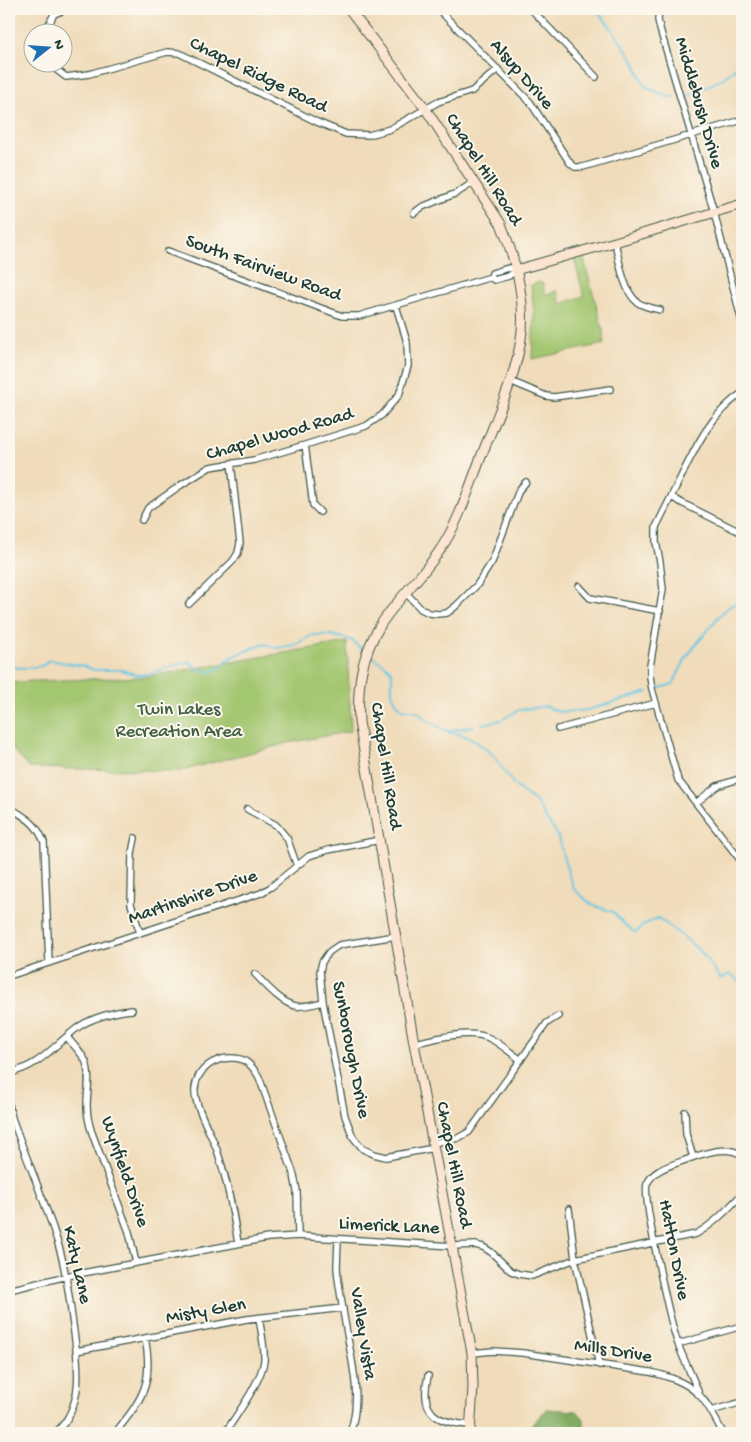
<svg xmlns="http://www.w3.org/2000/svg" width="751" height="1442" font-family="'Gochi Hand',sans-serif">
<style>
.green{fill:#a3c670;stroke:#618252}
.forest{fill:#82ab62;stroke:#50744b}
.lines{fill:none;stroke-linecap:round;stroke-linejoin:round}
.stream{stroke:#66c6e4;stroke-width:2}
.street-casing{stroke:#3e5548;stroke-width:8}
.secondary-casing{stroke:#3e5548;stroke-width:11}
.street{stroke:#fff;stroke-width:5.5}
.secondary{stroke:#fce5d0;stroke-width:9}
.labels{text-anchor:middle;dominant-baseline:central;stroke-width:4;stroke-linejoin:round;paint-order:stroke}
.street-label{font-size:19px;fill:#1f3d34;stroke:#fbf7ec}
.park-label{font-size:19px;fill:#405f43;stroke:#fbf7ec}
</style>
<rect width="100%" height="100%" fill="#fbf7ec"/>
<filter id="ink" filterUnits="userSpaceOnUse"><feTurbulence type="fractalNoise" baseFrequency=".02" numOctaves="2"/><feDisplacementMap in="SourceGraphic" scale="10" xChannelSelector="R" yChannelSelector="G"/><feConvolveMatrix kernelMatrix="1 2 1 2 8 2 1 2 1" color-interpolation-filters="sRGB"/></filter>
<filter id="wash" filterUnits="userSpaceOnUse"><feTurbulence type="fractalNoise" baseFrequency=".0096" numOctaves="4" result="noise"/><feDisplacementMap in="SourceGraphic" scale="20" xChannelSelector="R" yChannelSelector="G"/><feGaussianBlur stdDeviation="1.12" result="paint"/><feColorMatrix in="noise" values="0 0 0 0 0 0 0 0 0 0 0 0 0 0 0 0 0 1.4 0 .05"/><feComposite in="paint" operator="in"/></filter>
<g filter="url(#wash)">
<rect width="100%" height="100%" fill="#f0dcba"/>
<path class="green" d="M582,252L603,330L604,344L532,359L534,313L531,285L539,282L543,284L545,294L552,293L554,291H557L561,304L584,296L573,255Z
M347,642L351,731L288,743L180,771L29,768L9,745V682L145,677Z"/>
<path class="forest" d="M547,1409L577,1411L584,1419V1433H507L530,1426Z"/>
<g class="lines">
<path class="stream" d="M595,9L610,26L634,61L645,86L668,97H675
M685,96H688L724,78L742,62
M370,655L386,666L392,672C392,689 389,696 402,709L417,711L425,719L450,733H456L473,739L492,754L515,786L537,803L546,819L557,834L569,876L574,889L592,905L613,912L624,924L636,933L643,925L658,918L685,938L702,953L721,979L730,974L742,983
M9,667L25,668L42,666L49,660L84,666L94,670H122L137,675L150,674L178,664L190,662L199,670L212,672L219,668L231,657L251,649L264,644L277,648L295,645L312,635H331L351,640L364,651
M657,689L673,684L687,656L720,615L730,606L742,601
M482,724L501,720L519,710L546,706L559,712L588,710L648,692
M447,731L474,726"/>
</g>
</g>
<g filter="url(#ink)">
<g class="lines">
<defs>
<path id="street" d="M438,9L530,102L570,163L575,167H583L742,120
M531,9L596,77
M659,9L658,20L660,29L714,212L742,322
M48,32V26L54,14L67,9
M49,62L50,65L66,77L89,74L167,52L179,53L317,122L346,134L369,135L390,129L438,102L472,91L498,69
M414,213L422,207L457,193L474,182
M615,242C619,260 623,290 637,302C644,307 652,308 660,310
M168,251L342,316H359L491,277L494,280L509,276L516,270
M491,277L492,273L508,268L516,270
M510,381L546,396L554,397L611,389
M742,393C711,414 696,446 680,479C672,495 664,511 656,527V542L660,562L663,589L650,666V677L652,689L678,780L742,862
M305,445L313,505L320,512
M672,497L678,501L742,533
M142,520L148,508L181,485L210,467L254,460L305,445L366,426L382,415L399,395L408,366L407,342L396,306
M579,586L590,598L660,611
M406,593L421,609L429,613L438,614L447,613L456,606L477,585L492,562L519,490L526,482
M189,604L233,561L238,553L240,543L231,463
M558,729L656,703
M696,803L717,786L742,778
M9,807C26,818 36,822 44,842L49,963
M247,809L276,825L287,838L297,866
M135,838L132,853L131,904L140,933
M396,936L339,945L329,952L322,962L320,971L323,1002L345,1116L353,1137L363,1149L374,1154L386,1157L434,1148
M255,974C265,984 282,1004 296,1006C305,1007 315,1004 323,1002
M9,976L261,893L271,887L309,856L328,850L380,840
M67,1037C73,1045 82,1053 86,1062C91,1076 87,1091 87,1106C87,1115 89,1124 92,1133L129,1232L136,1263
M414,1043C436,1039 470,1028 491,1039C502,1045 511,1053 521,1060
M9,1073C42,1066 54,1044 80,1026C92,1018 116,1011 132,1010
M9,1104L12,1118C27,1161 46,1203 59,1247C66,1270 69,1294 72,1318C77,1355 88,1405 55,1433
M685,1112L686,1134L693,1157
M433,1143L458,1138L469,1132L547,1023L558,1016
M569,1209L575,1259L599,1365
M338,1239L337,1268L338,1278C341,1298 344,1318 348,1339C354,1370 361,1402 350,1433
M238,1243C233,1212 228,1183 218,1153C213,1136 193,1105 195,1088C197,1069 215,1057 233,1058C246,1058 253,1067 259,1077L294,1175L297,1191L298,1236
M9,1290L67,1276L268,1238L298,1236L452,1246L475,1245L483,1247L491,1252L511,1271L519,1274L532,1276L575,1259L696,1234C714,1224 728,1209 742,1194
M678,1344L742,1326
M76,1351L247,1319L343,1308
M472,1353L493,1351L523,1353L650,1372C667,1376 684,1381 697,1393C708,1402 716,1421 723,1433
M428,1376C419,1414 437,1423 471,1425
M699,1394C693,1377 684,1361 678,1344C671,1325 642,1198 647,1184C654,1168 673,1165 688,1159C705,1153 726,1145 742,1155
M711,1411L742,1402
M115,1433C143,1398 154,1383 145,1338
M225,1433C237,1414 261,1382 264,1361C265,1347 261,1331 259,1318"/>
<path id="secondary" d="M349,9L425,108L501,224C515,258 525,294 522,331C518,373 496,418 481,457C469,488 459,522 440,550C423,576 398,598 381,624C361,656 357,685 359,722L414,1043L472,1353L473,1387L470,1433
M516,270L615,242L742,204"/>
</defs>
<use href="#street" class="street-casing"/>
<use href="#secondary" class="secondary-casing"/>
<use href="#street" class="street"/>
<use href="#secondary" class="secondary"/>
</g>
</g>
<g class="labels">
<g class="street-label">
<text transform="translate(521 75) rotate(49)">Alsup Drive</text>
<text transform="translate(258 76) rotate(26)">Chapel Ridge Road</text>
<text transform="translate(698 103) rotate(74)">Middlebush Drive</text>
<text transform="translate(483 170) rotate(58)">Chapel Hill Road</text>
<text transform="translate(263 269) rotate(20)">South Fairview Road</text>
<text transform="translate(280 435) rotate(-16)">Chapel Wood Road</text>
<text transform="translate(385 766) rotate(81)">Chapel Hill Road</text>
<text transform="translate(193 898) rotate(-19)">Martinshire Drive</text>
<text transform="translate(350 1050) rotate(79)">Sunborough Drive</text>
<text transform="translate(453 1165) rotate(79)">Chapel Hill Road</text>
<text transform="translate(124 1172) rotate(71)">Wynfield Drive</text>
<text transform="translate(389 1227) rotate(3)">Limerick Lane</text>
<text transform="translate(673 1250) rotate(79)">Hatton Drive</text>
<text transform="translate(76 1265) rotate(77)">Katy Lane</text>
<text transform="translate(206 1312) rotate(-10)">Misty Glen</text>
<text transform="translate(362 1334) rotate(81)">Valley Vista</text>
<text transform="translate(613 1352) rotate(9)">Mills Drive</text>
</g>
<g class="park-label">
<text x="179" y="710">Twin Lakes<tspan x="179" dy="22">Recreation Area</tspan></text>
</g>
</g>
<rect width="751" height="1442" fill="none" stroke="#fbf7ec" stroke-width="30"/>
<g transform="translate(48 48) rotate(73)"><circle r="24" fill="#fbf7ec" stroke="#a3ada2"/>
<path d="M0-4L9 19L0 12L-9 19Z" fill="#1f6fb2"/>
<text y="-8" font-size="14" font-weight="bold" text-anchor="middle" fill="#1f3d34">N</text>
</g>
</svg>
